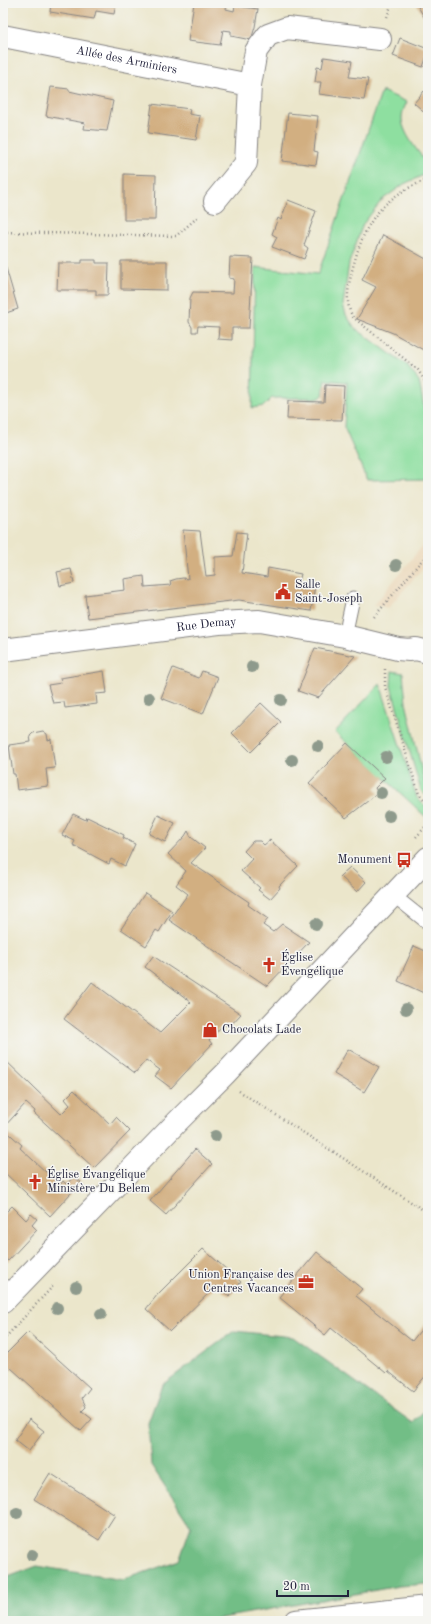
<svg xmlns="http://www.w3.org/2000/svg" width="431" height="1624" font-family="'Old Standard TT',serif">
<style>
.built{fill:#ebd8ba}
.green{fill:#8edfa0;stroke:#58806e}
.forest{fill:#72be86;stroke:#4a7060}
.building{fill:#d2af81}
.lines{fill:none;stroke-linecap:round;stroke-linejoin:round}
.service-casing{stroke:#868483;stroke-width:15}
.minor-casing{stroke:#868483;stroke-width:24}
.secondary-casing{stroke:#868483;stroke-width:24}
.primary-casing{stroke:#868483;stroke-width:24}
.path{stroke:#868483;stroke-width:2.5;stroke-dasharray:1 3;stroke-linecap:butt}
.service{stroke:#fff;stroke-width:13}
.minor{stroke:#fff;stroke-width:22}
.secondary{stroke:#fff;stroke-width:22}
.primary{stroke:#fff;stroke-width:22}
.tree{fill:#8e9a8c}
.labels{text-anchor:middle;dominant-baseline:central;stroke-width:3;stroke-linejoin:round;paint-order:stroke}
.street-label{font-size:12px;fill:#22223b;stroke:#f6f6f2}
.poi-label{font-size:12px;fill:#22223b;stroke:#f6f6f2;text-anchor:start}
</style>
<rect width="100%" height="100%" fill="#f6f6f2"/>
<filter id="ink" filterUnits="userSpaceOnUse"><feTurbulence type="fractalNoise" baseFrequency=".025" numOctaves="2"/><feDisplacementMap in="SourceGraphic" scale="8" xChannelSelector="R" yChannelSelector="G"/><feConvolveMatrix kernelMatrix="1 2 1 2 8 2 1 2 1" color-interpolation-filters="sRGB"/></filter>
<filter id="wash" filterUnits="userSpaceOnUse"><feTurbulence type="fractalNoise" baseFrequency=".012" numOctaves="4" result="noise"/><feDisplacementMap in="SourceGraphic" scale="16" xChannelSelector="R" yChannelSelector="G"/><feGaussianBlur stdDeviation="0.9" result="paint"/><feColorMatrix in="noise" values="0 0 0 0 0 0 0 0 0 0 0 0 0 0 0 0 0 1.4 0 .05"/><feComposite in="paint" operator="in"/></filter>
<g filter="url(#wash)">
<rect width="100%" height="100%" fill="#ebe6cb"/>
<path class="built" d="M428,539V562L388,608L374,605Z"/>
<path class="green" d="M382,91L407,102C405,106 402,112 402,117C401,131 419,154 428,163V173L404,184L382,200L363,224L349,263L343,305L346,315L355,328L407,366L419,381L428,428V479L367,480L344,427L347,382L325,380L323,395L320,398H272L264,406L252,408L255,267L318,274Z
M392,671L403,673L406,703L425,784L428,790V797L421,791L391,686Z
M380,684L417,798L428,809L426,817L335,732Z"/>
<path class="forest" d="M234,1331L293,1337L413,1423L428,1406V1584L399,1586L205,1621H3V1579L37,1566L123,1580L179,1560L191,1526L151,1465L148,1423L162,1385Z"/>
<g id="blocks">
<path class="building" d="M51,3H116L114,14L96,11L94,19L50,12Z
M194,3H227L226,9L234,11L235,6L258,9L255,27L251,40L231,36V31L223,30L220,45L188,41Z
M416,3H428V24Z
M400,38L428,49V53L423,67L393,56Z
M324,57L352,61L349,77L368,79L364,100L319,94L321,82H315L317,67L322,68Z
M51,87L69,89V91L113,101L107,131L84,129L85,123L46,116Z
M424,91L428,95V115L414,103Z
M152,104L190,109L189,114L200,116L196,140L148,133Z
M288,113L318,116L314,151L318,152L316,165L282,161Z
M124,174L156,175L155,220H124Z
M288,200L316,211L304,245L308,248L304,259L272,247L277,237L272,234L278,218L281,220Z
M383,235L428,260V349L427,352L393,333L357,319L376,287L362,280Z
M230,257L253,258L249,328H232V340L218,339L219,327L198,326L197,332H192V327L189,322L190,298L193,292L233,293L234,279L229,278Z
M82,260H96V263H109L108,295H96V290H57L58,263H82Z
M121,261H167V290L121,289Z
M6,268L18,309L3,314V269Z
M325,385L344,386L342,420L287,419L288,401L324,402Z
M183,530L200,531L206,576L215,575V557L233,556L237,532L247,533L242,573L267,577L268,568L301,574L299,582L315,585L311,611L239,600L88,618L85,595L125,590L124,579L144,576L145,587L171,585L170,581L176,579L183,578L188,579Z
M71,569L74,583L60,586L57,572Z
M315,648L355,656L318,698L298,691Z
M173,668L199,678L202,671L218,677L203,714L161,698Z
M104,671L107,693L96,694L97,704L65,708L64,702L53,703L48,685L61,683L60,678Z
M261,703L281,722L251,752L232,733Z
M43,731L47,734L48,740L51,739L55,768L46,769L48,786L17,790L15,774H13L9,745L31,742L30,736L33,733Z
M347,743L385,778L375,788L378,793L346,818L309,783Z
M73,814L86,820L87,817L124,835L123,838L135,844L125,866L111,859L109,864L73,845L75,841L62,835Z
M158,815L175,823L165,842L149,834Z
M188,831L191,837L205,848L191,863L249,902L248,905L268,919L263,925L273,932L282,924L309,942L267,986L169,920L188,894L176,885L186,871L168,854L185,836Z
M270,840L298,866L279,886L280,888L270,899L258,890L260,888L241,871L252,859L244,851L253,841H260L264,845Z
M350,867L366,882L357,892L340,876Z
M145,893L172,911L159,932L156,930L146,946L121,929Z
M414,946L428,952V995L398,981Z
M153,956L241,1014L229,1027L224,1024L209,1040L212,1044L171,1088L155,1076L160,1070L146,1060L135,1073L64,1019L92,982L160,1033L191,1002L145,967Z
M348,1049L379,1067L364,1092L334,1074Z
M3,1058L61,1114L70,1105L65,1099L74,1090L110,1124L116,1117L130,1131L94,1168L34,1113L35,1111L26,1103L3,1128Z
M3,1128L22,1145L20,1148L60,1185L63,1181L66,1184L74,1177L81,1182L50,1216L3,1171L4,1166L3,1164Z
M195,1149L212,1164L166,1215L150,1201Z
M12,1206L26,1220L31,1214L37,1219L32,1225L37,1230L8,1261L3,1256V1215Z
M203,1249L241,1282L229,1296L216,1286L170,1331L146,1309L158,1294Z
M317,1252L362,1289L356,1296L412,1341L428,1321V1373L413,1391L388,1371L386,1373L331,1328L325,1335L279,1297Z
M28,1332L90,1388L82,1398L86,1407L82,1411L92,1419L81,1431L11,1368L3,1377V1357Z
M29,1419L44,1431L29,1451L15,1440Z
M50,1473L115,1515L99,1540L34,1499Z"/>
</g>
</g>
<g filter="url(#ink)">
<use href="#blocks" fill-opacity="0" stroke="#868483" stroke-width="1"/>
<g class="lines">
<defs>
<path id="service" d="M345,636L353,598
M393,895L428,923"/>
<g id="minor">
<path id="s1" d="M3,36L250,85L246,163L215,201"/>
<path d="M250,85L256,51L268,35L287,28L380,39"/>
<path id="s2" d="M3,650L219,623L259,621L345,636L398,649L409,650L416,649L428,652"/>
</g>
<path id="secondary" d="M3,1302L177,1122L225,1074L428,858"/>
<path id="primary" d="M296,1621L428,1607"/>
</defs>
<use href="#service" class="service-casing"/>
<use href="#minor" class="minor-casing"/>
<use href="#secondary" class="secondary-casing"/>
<use href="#primary" class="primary-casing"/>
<path class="path" d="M387,17L392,3
M428,179C378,199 363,225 351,275C348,290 345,304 353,317L418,370L428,386
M3,232L176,236L199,216
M374,617L428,553
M385,669V687L419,794L428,803
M416,837L428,824
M239,1091L428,1213
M3,1340L54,1285"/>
<use href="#service" class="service"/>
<use href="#minor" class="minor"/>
<use href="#secondary" class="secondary"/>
<use href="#primary" class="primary"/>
</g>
<g class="tree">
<circle cx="396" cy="565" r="6"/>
<circle cx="252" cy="667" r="6"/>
<circle cx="149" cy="698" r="6"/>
<circle cx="281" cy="700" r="6"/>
<circle cx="318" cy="746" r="6"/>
<circle cx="386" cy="757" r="6"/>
<circle cx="292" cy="760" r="6"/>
<circle cx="381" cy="793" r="6"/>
<circle cx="389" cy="816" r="6"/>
<circle cx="316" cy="924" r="6"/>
<circle cx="406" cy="1009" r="6"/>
<circle cx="215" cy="1136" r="6"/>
<circle cx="76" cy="1287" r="6"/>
<circle cx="57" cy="1308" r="6"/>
<circle cx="101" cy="1314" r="6"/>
<circle cx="17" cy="1513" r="6"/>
<circle cx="32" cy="1555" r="6"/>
</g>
</g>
<defs>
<symbol id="civic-bare" viewBox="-9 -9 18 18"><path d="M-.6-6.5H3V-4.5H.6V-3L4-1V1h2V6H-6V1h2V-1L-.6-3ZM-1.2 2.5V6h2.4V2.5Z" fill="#c8321e" stroke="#f6f6f2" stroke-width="2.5" paint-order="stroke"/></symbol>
<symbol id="bus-bare" viewBox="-9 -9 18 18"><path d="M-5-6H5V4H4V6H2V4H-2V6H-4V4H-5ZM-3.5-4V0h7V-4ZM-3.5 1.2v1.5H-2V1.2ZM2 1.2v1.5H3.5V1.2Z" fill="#c8321e" stroke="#f6f6f2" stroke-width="2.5" paint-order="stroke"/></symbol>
<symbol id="church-bare" viewBox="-9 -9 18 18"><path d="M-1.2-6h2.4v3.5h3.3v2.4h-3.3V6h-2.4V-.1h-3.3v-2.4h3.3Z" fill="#c8321e" stroke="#f6f6f2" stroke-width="2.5" paint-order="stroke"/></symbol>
<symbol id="shop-bare" viewBox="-9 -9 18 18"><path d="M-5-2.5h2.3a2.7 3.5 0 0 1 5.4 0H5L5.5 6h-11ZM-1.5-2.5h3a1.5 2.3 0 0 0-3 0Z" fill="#c8321e" stroke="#f6f6f2" stroke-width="2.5" paint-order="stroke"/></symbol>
<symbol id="office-bare" viewBox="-9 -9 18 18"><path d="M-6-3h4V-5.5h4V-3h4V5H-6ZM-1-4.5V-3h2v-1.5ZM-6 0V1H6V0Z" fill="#c8321e" stroke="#f6f6f2" stroke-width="2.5" paint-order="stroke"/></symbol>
</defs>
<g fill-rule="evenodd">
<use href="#civic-bare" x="272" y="581" width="22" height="22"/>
<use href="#bus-bare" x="393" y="849" width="22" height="22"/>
<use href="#church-bare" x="258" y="954" width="22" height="22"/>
<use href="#shop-bare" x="199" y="1019" width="22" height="22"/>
<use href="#church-bare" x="24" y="1171" width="22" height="22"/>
<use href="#office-bare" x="295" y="1271" width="22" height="22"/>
</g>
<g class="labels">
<g class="street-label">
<text stroke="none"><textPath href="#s1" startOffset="126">Allée des Arminiers</textPath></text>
<text stroke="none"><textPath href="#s2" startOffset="205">Rue Demay</textPath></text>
</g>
<g class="poi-label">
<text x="295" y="585">Salle<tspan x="295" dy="14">Saint-Joseph</tspan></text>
<text x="392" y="860" text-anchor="end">Monument</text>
<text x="281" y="958">Église<tspan x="281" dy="14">Évengélique</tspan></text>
<text x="222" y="1030">Chocolats Lade</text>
<text x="47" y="1175">Église Évangélique<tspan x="47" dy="14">Ministère Du Belem</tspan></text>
<text x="294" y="1275" text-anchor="end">Union Française des<tspan x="294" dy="14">Centres Vacances</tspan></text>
</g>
</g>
<rect width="431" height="1624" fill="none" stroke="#f6f6f2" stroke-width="16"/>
<path d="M277 1590v6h71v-6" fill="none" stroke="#22223b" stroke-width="2"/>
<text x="283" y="1590" font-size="12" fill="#22223b" stroke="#f6f6f2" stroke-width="3" paint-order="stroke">20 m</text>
</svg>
